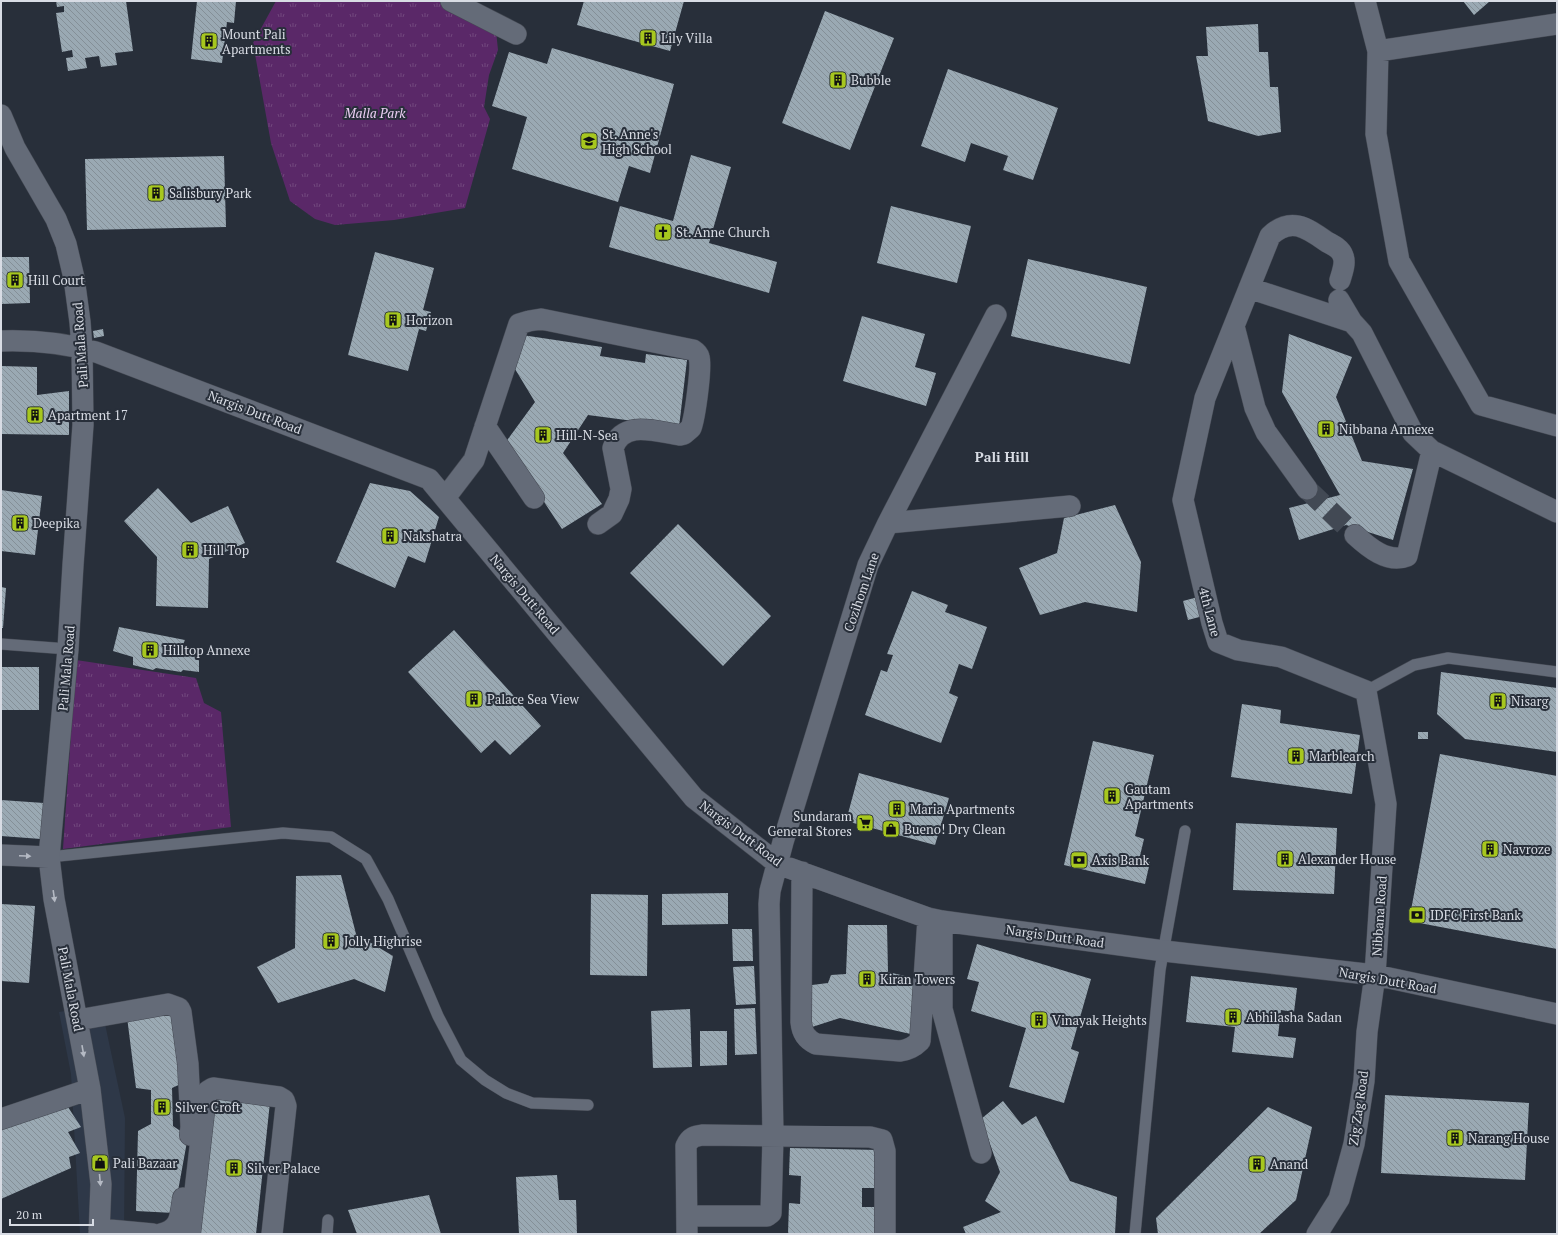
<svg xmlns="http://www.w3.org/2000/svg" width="1558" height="1235" font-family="'PT Serif',serif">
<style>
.built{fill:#2e3848}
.grass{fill:url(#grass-tufts)}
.building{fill:url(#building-back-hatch)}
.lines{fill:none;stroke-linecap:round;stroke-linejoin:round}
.street-tunnel{stroke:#424954;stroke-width:21;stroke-dasharray:21 10;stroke-linecap:butt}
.lane-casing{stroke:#454a54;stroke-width:12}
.street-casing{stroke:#454a54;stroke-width:22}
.lane{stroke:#646b78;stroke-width:11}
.street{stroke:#646b78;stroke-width:21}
.oneway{fill:#b5bac4}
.labels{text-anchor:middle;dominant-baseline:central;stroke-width:4;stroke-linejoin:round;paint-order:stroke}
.poi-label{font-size:13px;fill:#d8dce4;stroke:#282f3a;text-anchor:start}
.park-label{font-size:13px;font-style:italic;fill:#eccef4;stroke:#282f3a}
.street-label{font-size:13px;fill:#d8dce4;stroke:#282f3a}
.neighbourhood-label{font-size:14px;font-weight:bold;fill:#d8dce4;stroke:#282f3a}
</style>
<defs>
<pattern id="grass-tufts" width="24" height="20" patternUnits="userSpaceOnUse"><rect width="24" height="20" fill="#5a2868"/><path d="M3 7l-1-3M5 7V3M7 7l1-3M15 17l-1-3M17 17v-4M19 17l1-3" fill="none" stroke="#71477d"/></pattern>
<pattern id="building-back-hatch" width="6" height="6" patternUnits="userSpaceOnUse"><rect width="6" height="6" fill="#9aa9b3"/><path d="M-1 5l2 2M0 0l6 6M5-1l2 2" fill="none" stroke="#848f97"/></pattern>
</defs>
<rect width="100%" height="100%" fill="#282f3a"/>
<path class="built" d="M101,1005L125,1118L124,1234H80L71,1074L59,1012Z"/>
<path class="grass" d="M276,1H440L496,31L498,50L489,75L484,107L490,119L465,208L394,220L335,225L315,219L290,201L271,143L253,43Z
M76,660L196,678L204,703L221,712L231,827L63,849Z"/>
<path class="building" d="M56,1H126L133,51L115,53L117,65L101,67L99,56L85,58L87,68L68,71L66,58L73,57L72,50L62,52L56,13L64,12V6L57,7Z
M197,1H236L234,23L227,22L222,63L191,59Z
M584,1H684L670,51L577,25Z
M1463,1H1490L1474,15Z
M825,11L894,38L850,150L782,123Z
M1258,24L1259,52H1268L1270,87H1278L1281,132L1258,136L1208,121L1196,56H1208L1206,27Z
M552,48L674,84L650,173L629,166L618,202L512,169L527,117L492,106L509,52L547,64Z
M948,69L1058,108L1033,180L1003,170L1008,156L971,143L965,162L921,146Z
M691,155L731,167L709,243L777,262L769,293L609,247L620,206L673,221Z
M224,156L226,227L87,230L85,159Z
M891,206L971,226L957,283L877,263Z
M375,252L434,268L423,310L431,312L426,331L419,329L408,371L348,355Z
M1,257H29L30,303L1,304Z
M1028,259L1147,287L1130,364L1011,336Z
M862,316L925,334L915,367L936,373L926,406L843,381Z
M103,329L104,336L94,338L93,331Z
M1289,334L1352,357L1336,397L1362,461L1413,469L1393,540L1346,525L1299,540L1289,508L1340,495L1282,392Z
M522,335L602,347L600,356L645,363L646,354L687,360L679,427L588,415L563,453L602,504L562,529L505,443L535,402L515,369Z
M1,366L37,367V395L69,391V435L1,434Z
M370,483L410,491L439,517L425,563L408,556L395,588L336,562Z
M158,488L191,523L228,506L245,543L209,559L208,608L156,606L157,557L124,521Z
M1,490L42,496L35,555L1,551Z
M1115,505L1141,562L1137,612L1085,602L1040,615L1019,568L1057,553L1064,518Z
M678,524L771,616L723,666L630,573Z
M1,587L6,588L3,628H1Z
M912,591L948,605L945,612L987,627L972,669L959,664L949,693L958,697L941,743L865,715L881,670L887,672L893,655L887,654Z
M1198,597L1203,616L1188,620L1183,601Z
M119,627L185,640L181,649L199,653V672L183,670L181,672L156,668L153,670L133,665V657L113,651Z
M454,630L541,726L510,755L495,740L481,753L408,672Z
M1,667H39V710H1Z
M1441,672L1557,688V752L1465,739L1437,714Z
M1242,704L1281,710L1280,723L1360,735L1352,794L1231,777Z
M1418,732H1428V739H1418Z
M1093,741L1154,755L1135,836L1144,839L1139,860L1150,862L1145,884L1064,865Z
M1440,754L1557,776V949L1409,921Z
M859,773L949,798L935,845L846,821Z
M1,800L44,803L41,839L1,836Z
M1236,823L1337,828L1334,894L1233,890Z
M341,875L356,934L393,956L385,992L354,979L278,1003L257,967L295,948L296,876Z
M728,893V924L662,925V894Z
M591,894L648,895L647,976L590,975Z
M1,904L35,906L29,983L1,981Z
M848,925H887L888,972L905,976L904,981L917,984L915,1035L840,1018L812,1027V985L828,983L831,975L846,974Z
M732,929H752L753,961H733Z
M977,944L1091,979L1071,1049L1079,1052L1064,1103L1009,1087L1026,1028L971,1011L979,982L967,979Z
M754,966L756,1004L736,1005L733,967Z
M1191,976L1297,988L1294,1012L1281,1010L1278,1036L1296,1038L1293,1058L1232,1052L1235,1027L1186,1022Z
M755,1008L757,1054L735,1055L734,1009Z
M690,1009L692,1067L653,1068L651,1011Z
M177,1011L185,1082L172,1088L173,1126L188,1136L174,1213L136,1211L138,1131L151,1124V1090L136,1088L127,1017Z
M700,1031H727V1065L700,1066Z
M1385,1095L1529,1103L1525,1180L1381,1173Z
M212,1096L270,1102L256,1234H197Z
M1003,1101L1022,1125L1036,1116L1070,1181L1117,1197L1115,1234H966L963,1227L1001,1212L985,1201L1000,1172L981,1119Z
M66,1104L81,1127L68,1132L80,1153L69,1157L71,1168L1,1199V1125Z
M1268,1107L1312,1127L1296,1200L1259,1234H1158L1156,1218Z
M790,1148L878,1150L877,1188H862V1207H877L876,1234H788L789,1203L800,1204L801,1176L789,1175Z
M557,1175L559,1200H576L577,1234H519L516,1177Z
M429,1195L441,1234H357L348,1210Z"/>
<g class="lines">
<path class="street-tunnel" d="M1307,489L1355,535"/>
<defs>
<path id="lane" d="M1,644L68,649
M1366,691L1414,665L1448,658L1557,672
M49,857L283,833L331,837L366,859L388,899L438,1016L461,1060L485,1080L506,1093L532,1103L588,1105
M327,1234L328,1220
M1135,1234L1160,970L1185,831"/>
<path id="street" d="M451,1L516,34
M1365,1L1378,51L1376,134L1399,261L1481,405L1557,426
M1378,51L1557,24
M1,115L15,148L56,219L66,244L74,278L80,322L82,348L83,425L73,565L68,649L49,857L54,899L90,1089L101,1184L99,1234
M1249,288L1352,322
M1339,300L1352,322L1362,333L1413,433L1432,451L1557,512
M1234,326L1255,408L1266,432L1307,489
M1,341C33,340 65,343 96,352L429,479L694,798L778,864L928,918L942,921L1164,951L1375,975L1557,1014
M485,426L534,498
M445,498L474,460L519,324L529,321L541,319L693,350C696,352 698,353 699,357C702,367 695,417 691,428L684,434L680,435C657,432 623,419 613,448L621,489L619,499L612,514L598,524
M888,523L1070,506
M1355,535C1368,547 1388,564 1407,556L1432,451
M1,855L49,857
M802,872L801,1022C802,1033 806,1039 816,1044L900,1051C909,1050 914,1047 920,1041L928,918
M942,921V1009L981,1153
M78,1020L168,1004L179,1008L181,1012L188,1064L191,1127L190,1135
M1,1119L90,1089
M687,1216H767L771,1213L773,1136L769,904L770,891L783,842L868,565L888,523L996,315
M99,1229L153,1234
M161,1234C181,1229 180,1216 183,1198
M190,1234L206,1095L208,1091L213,1088L279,1097L284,1100L286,1106L272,1234
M687,1234L686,1146C690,1137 695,1136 703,1135L870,1137L882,1140L885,1151V1234
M1317,1234L1339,1199L1354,1144L1364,1081L1367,1032L1375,975L1386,804L1366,691L1281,657L1238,650L1218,642L1212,623L1183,500L1205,398L1270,236C1291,216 1307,228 1327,242C1333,245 1341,249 1343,256C1346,263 1342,273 1340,280"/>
</defs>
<use href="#lane" class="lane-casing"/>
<use href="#street" class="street-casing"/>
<use href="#lane" class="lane"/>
<use href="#street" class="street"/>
</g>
<defs><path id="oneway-solid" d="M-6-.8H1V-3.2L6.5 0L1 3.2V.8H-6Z"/></defs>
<g class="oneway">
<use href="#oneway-solid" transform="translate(25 856) rotate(3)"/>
<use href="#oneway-solid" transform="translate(54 896) rotate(82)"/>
<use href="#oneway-solid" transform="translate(83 1051) rotate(80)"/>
<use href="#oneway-solid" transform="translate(100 1180) rotate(85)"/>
</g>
<defs>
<symbol id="building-square" viewBox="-11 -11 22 22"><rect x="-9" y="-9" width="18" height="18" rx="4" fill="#a7c71e" stroke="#282f3a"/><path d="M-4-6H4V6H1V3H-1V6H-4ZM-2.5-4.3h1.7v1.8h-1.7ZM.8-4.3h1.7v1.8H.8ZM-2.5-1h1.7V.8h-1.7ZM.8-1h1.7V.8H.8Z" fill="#111"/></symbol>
<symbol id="school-square" viewBox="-11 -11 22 22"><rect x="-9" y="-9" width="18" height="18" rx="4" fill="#a7c71e" stroke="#282f3a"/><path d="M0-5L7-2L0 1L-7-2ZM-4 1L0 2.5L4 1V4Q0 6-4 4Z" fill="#111"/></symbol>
<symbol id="church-square" viewBox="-11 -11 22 22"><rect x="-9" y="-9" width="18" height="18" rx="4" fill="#a7c71e" stroke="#282f3a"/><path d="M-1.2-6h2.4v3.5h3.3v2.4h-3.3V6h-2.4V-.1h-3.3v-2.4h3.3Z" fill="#111"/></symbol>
<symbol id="supermarket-square" viewBox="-11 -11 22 22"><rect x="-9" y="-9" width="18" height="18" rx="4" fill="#a7c71e" stroke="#282f3a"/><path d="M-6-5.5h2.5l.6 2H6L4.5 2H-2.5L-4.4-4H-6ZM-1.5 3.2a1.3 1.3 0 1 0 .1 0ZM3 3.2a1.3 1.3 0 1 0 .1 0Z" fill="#111"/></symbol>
<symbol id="shop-square" viewBox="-11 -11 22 22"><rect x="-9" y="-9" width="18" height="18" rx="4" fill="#a7c71e" stroke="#282f3a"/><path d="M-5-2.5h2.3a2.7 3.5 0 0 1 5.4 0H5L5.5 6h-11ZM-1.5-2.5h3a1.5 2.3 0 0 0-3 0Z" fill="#111"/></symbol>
<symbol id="bank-square" viewBox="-11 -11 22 22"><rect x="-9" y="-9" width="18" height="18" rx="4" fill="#a7c71e" stroke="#282f3a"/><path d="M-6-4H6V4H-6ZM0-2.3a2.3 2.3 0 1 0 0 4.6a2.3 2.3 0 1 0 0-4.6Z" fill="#111"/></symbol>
</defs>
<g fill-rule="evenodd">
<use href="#building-square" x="638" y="28" width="20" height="20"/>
<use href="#building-square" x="199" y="31" width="20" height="20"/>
<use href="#building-square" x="828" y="70" width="20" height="20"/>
<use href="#school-square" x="579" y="131" width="20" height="20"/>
<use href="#building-square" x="146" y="183" width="20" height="20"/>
<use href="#church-square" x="653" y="222" width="20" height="20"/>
<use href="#building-square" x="5" y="270" width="20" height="20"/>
<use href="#building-square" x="383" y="310" width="20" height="20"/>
<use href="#building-square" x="25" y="405" width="20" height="20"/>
<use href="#building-square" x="1316" y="419" width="20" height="20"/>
<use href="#building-square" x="533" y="425" width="20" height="20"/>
<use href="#building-square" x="10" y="513" width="20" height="20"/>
<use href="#building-square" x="380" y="526" width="20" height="20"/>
<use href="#building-square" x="180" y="540" width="20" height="20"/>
<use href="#building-square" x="140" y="640" width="20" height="20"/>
<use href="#building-square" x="464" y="689" width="20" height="20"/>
<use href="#building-square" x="1488" y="691" width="20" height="20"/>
<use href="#building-square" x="1286" y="746" width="20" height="20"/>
<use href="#building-square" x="1102" y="786" width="20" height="20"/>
<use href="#building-square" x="887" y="799" width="20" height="20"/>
<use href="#supermarket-square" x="855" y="813" width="20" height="20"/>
<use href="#shop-square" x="881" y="819" width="20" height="20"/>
<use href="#building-square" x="1480" y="839" width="20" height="20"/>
<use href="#building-square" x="1275" y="849" width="20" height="20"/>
<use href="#bank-square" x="1069" y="850" width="20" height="20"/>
<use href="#bank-square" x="1407" y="905" width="20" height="20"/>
<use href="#building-square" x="321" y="931" width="20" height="20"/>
<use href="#building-square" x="857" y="969" width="20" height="20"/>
<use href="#building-square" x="1223" y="1007" width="20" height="20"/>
<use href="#building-square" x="1029" y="1010" width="20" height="20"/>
<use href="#building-square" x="152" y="1097" width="20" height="20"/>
<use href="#building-square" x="1445" y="1128" width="20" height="20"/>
<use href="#shop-square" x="90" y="1153" width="20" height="20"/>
<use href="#building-square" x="1247" y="1154" width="20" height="20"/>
<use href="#building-square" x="224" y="1158" width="20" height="20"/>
</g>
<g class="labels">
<g class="poi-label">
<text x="222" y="34">Mount Pali<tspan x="222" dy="15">Apartments</tspan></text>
<text x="661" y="38">Lily Villa</text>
<text x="851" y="80">Bubble</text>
<text x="602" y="134">St. Anne's<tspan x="602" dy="15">High School</tspan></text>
<text x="169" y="193">Salisbury Park</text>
<text x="676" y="232">St. Anne Church</text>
<text x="28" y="280">Hill Court</text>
<text x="406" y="320">Horizon</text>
<text x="48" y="415">Apartment 17</text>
<text x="1339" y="429">Nibbana Annexe</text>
<text x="556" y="435">Hill-N-Sea</text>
<text x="33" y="523">Deepika</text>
<text x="403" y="536">Nakshatra</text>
<text x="203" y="550">Hill Top</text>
<text x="163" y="650">Hilltop Annexe</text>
<text x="487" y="699">Palace Sea View</text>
<text x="1511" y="701">Nisarg</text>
<text x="1309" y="756">Marblearch</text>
<text x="1125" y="789">Gautam<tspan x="1125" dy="15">Apartments</tspan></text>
<text x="910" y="809">Maria Apartments</text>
<text x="852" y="816" text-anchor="end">Sundaram<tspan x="852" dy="15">General Stores</tspan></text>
<text x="904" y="829">Bueno! Dry Clean</text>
<text x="1503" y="849">Navroze</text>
<text x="1298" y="859">Alexander House</text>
<text x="1092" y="860">Axis Bank</text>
<text x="1430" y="915">IDFC First Bank</text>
<text x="344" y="941">Jolly Highrise</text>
<text x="880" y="979">Kiran Towers</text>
<text x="1246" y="1017">Abhilasha Sadan</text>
<text x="1052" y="1020">Vinayak Heights</text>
<text x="175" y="1107">Silver Croft</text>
<text x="1468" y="1138">Narang House</text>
<text x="113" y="1163">Pali Bazaar</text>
<text x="1270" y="1164">Anand</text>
<text x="247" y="1168">Silver Palace</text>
</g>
<g class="park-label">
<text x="375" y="113">Malla Park</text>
</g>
<g class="street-label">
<text transform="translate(80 345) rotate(-94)">Pali Mala Road</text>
<text transform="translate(255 412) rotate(21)">Nargis Dutt Road</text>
<text transform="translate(861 592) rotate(-71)">Cozihom Lane</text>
<text transform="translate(525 594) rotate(50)">Nargis Dutt Road</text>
<text transform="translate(1210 612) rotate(75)">4th Lane</text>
<text transform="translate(66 668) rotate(-85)">Pali Mala Road</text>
<text transform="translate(741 833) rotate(37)">Nargis Dutt Road</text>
<text transform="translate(1379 916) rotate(-86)">Nibbana Road</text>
<text transform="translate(1055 936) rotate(8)">Nargis Dutt Road</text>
<text transform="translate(1388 980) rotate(10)">Nargis Dutt Road</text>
<text transform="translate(71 989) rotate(79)">Pali Mala Road</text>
<text transform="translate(1358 1108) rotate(-82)">Zig Zag Road</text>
</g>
<g class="neighbourhood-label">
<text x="1002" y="456">Pali Hill</text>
</g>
</g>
<rect width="1558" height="1235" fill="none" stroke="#d8dce4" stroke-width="4"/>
<path d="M10 1219v6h83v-6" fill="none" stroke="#d8dce4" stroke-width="2"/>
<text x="16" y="1219" font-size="12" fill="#d8dce4" stroke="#282f3a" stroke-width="3" paint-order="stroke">20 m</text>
</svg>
